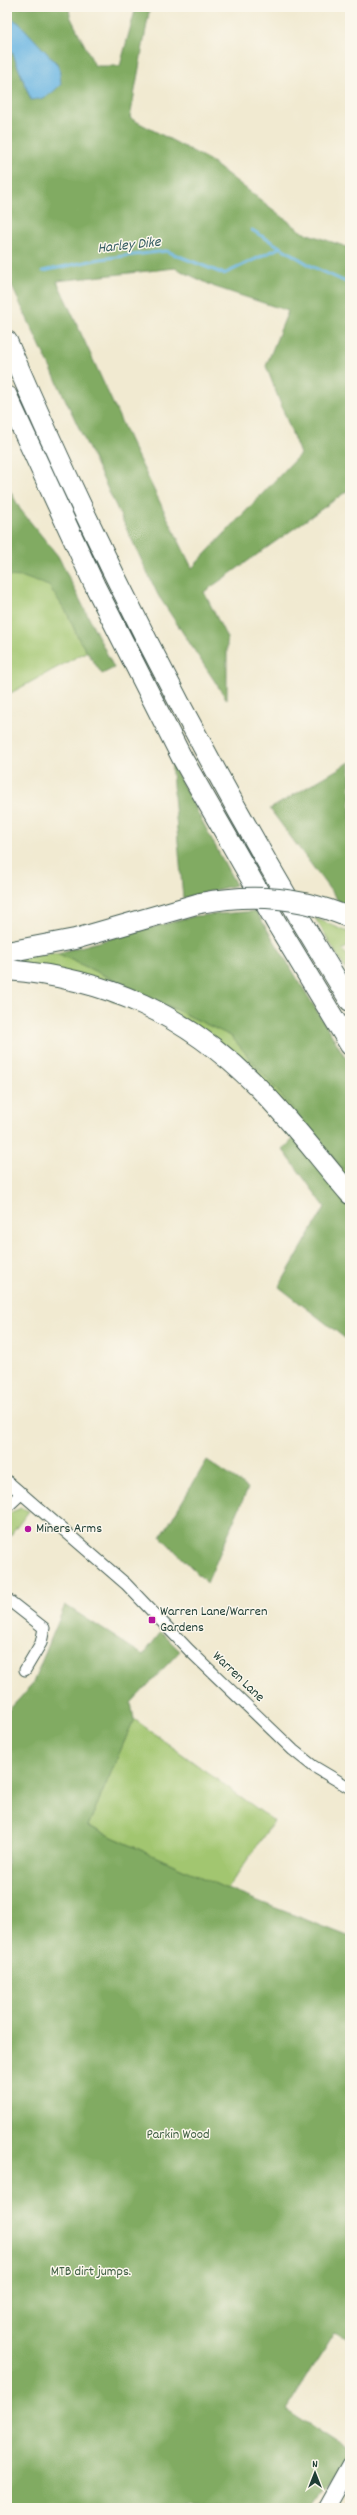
<svg xmlns="http://www.w3.org/2000/svg" width="357" height="2515" font-family="Dekko,sans-serif">
<style>
.green{fill:#a2c670;stroke:#608252}
.forest{fill:#81ab62;stroke:#50744b;fill-rule:evenodd}
.water{fill:#69b5e2;stroke:#44798b}
.lines{fill:none;stroke-linecap:round;stroke-linejoin:round}
.stream{stroke:#69b5e2;stroke-width:3}
.minor-casing{stroke:#3e574c;stroke-width:13}
.primary-casing{stroke:#3e574c;stroke-width:19}
.motorway-casing{stroke:#3e574c;stroke-width:22}
.minor{stroke:#fff;stroke-width:11}
.primary{stroke:#fff;stroke-width:17}
.motorway{stroke:#fff;stroke-width:20}
.motorway-bridge-casing{stroke:#3e574c;stroke-width:22;stroke-linecap:butt}
.motorway-bridge{stroke:#fff;stroke-width:20}
.poi-dot{fill:#b5179e;stroke:#fbf7ec;stroke-width:1.5}
.labels{text-anchor:middle;dominant-baseline:central;stroke-width:3;stroke-linejoin:round;paint-order:stroke}
.poi-label{font-size:14px;fill:#1f3d34;stroke:#fbf7ec;text-anchor:start}
.street-label{font-size:14px;fill:#1f3d34;stroke:#fbf7ec}
.park-label{font-size:14px;fill:#405f43;stroke:#fbf7ec}
.water-label{font-size:15px;font-style:italic;fill:#325b60;stroke:#fbf7ec}
</style>
<rect width="100%" height="100%" fill="#fbf7ec"/>
<filter id="ink" filterUnits="userSpaceOnUse"><feTurbulence type="fractalNoise" baseFrequency=".025" numOctaves="2"/><feDisplacementMap in="SourceGraphic" scale="8" xChannelSelector="R" yChannelSelector="G"/><feConvolveMatrix kernelMatrix="1 2 1 2 8 2 1 2 1" color-interpolation-filters="sRGB"/></filter>
<filter id="wash" filterUnits="userSpaceOnUse"><feTurbulence type="fractalNoise" baseFrequency=".012" numOctaves="4" result="noise"/><feDisplacementMap in="SourceGraphic" scale="16" xChannelSelector="R" yChannelSelector="G"/><feGaussianBlur stdDeviation="0.9" result="paint"/><feColorMatrix in="noise" values="0 0 0 0 0 0 0 0 0 0 0 0 0 0 0 0 0 1.4 0 .05"/><feComposite in="paint" operator="in"/></filter>
<g filter="url(#wash)">
<rect width="100%" height="100%" fill="#f1ead1"/>
<path class="green" d="M7,130L15,163L7,164Z
M7,513L93,648L7,695Z
M315,918L348,932L350,945L342,950L350,958V977Z
M57,953L231,1036L350,1171V1186L209,1035L14,965L7,957Z
M21,1508L29,1511L7,1540V1514Z
M134,1719L274,1821L227,1889L88,1826Z"/>
<path class="forest" d="M7,7H69L70,16L95,66H120L136,7H150L130,118L209,160L302,232L350,248V489L204,592L227,638V700L158,595L7,276V164L15,163L7,130V39L31,100L59,65L8,17L7,20ZM175,268L215,287L288,311L266,366L300,454L192,568L132,445L57,281Z
M7,485L20,509L58,556L114,668L102,674L79,640L67,613L49,586L23,577L7,576Z
M171,762L236,885L183,898Z
M350,762V910L342,906L270,809Z
M256,911L350,1065V1177L231,1036L57,953L195,916Z
M294,1138L350,1202V1342L279,1287L325,1207L283,1150Z
M207,1460L248,1488L207,1583L161,1537Z
M65,1605L143,1655L161,1632L180,1651L131,1703L134,1719L88,1826L227,1889L350,1937V2340L334,2333L286,2410L350,2452L310,2508H7V1712L32,1685Z"/>
<path class="water" d="M8,16L19,23L59,66L61,84C51,95 45,99 31,100L7,39Z"/>
<g class="lines">
<path class="stream" d="M252,230L313,267L350,284
M43,271L100,259L166,251L224,274L281,247"/>
</g>
</g>
<g filter="url(#ink)">
<g class="lines">
<defs>
<path id="minor" d="M7,1481L126,1584L189,1650L293,1750L313,1766L350,1788
M7,1507L22,1493
M7,1599L44,1628L41,1643L25,1670"/>
<path id="primary" d="M326,2508L350,2465"/>
<path id="motorway" d="M7,341C105,569 219,790 350,1001
M7,396L95,586L181,756L277,924L350,1045
M7,952L75,939L200,903
M7,970C107,978 186,1015 257,1086C290,1119 319,1158 350,1194"/>
</defs>
<use href="#minor" class="minor-casing"/>
<use href="#primary" class="primary-casing"/>
<use href="#motorway" class="motorway-casing"/>
<use href="#minor" class="minor"/>
<use href="#primary" class="primary"/>
<use href="#motorway" class="motorway"/>
<defs>
<path id="motorway-bridge" d="M200,903C252,893 301,896 350,918"/>
</defs>
<use href="#motorway-bridge" class="motorway-bridge-casing"/>
<use href="#motorway-bridge" class="motorway-bridge"/>
</g>
</g>
<g class="poi-dot">
<circle cx="28" cy="1529" r="4"/>
<rect x="148" y="1616" width="8" height="8" rx="2"/>
</g>
<g class="labels">
<g class="poi-label">
<text x="36" y="1529">Miners Arms</text>
<text x="160" y="1612">Warren Lane/Warren<tspan x="160" dy="16">Gardens</tspan></text>
</g>
<g class="street-label">
<text transform="translate(238 1677) rotate(44)">Warren Lane</text>
</g>
<g class="park-label">
<text x="178" y="2135">Parkin Wood</text>
<text x="91" y="2272">MTB dirt jumps.</text>
</g>
<g class="water-label">
<text transform="translate(129 246) rotate(-6)">Harley Dike</text>
</g>
</g>
<rect width="357" height="2515" fill="none" stroke="#fbf7ec" stroke-width="24"/>
<g transform="translate(315 2473)" stroke="#fbf7ec" stroke-width="3" paint-order="stroke">
<path d="M0-3L7 15L0 10L-7 15Z" fill="#1f3d34"/>
<text y="-6" font-size="11" font-weight="bold" text-anchor="middle" fill="#1f3d34">N</text>
</g>
</svg>
